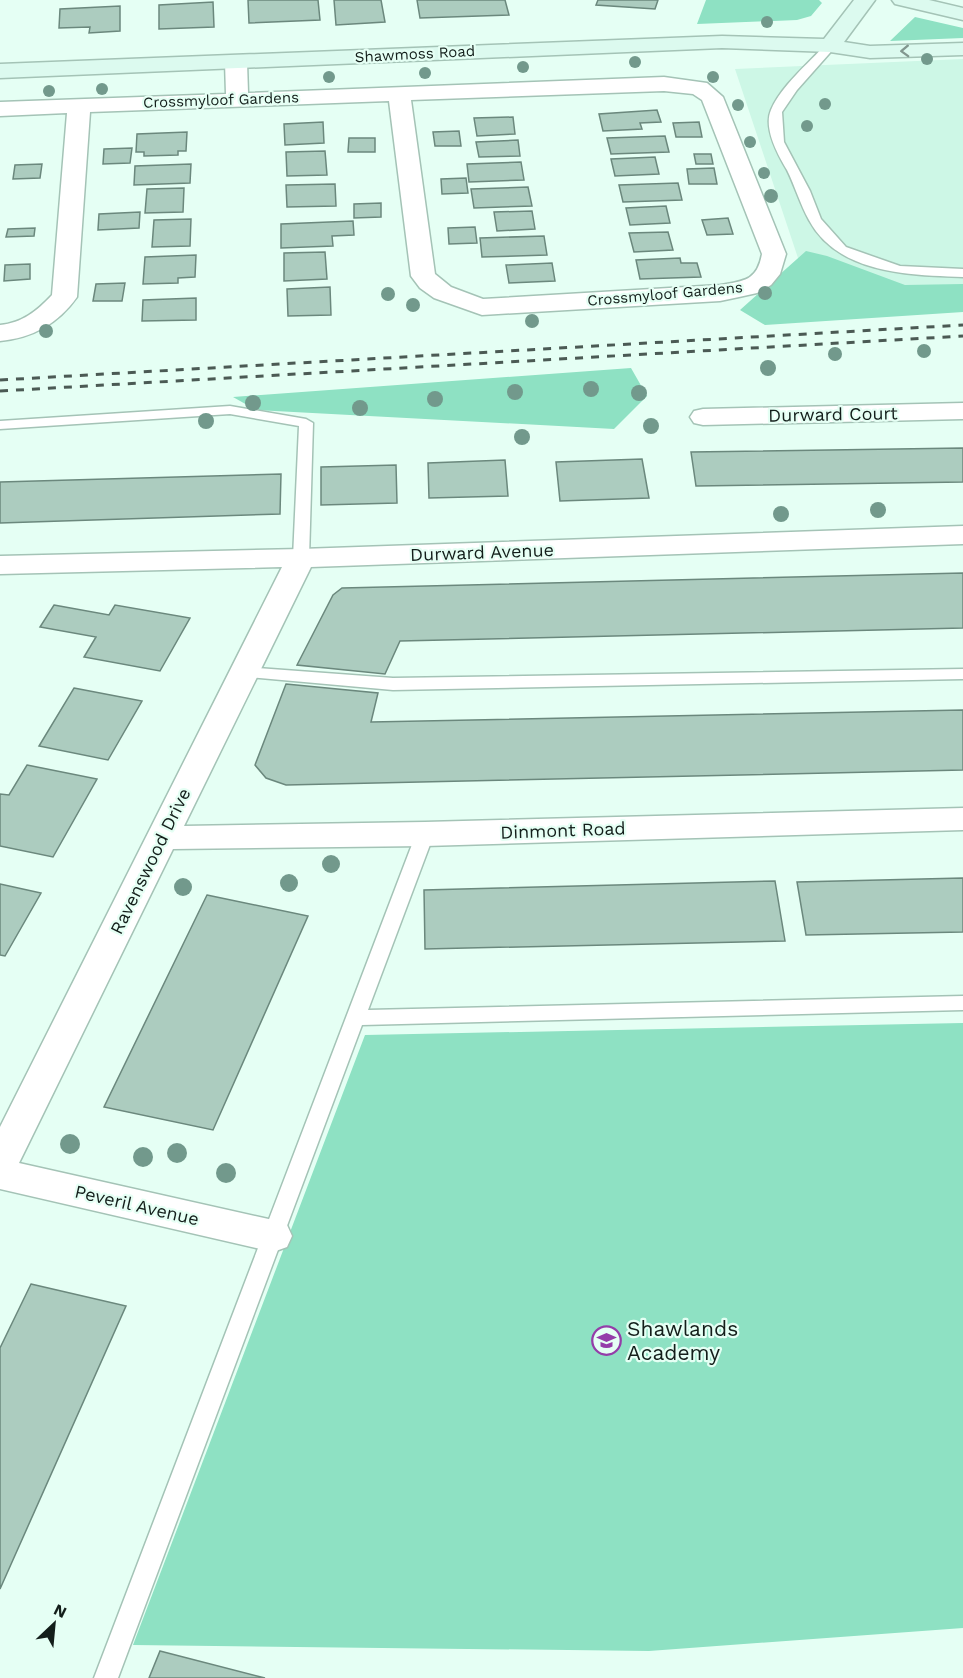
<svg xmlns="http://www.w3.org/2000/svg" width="963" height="1678" font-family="'Work Sans',sans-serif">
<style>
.built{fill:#cdf7e6}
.green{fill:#8ee1c3}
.building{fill:#acccbf;stroke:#6b887d;stroke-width:1.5}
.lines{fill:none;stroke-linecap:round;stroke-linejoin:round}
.lane-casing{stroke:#a4c3b6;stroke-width:3}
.street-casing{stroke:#a4c3b6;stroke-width:3}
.secondary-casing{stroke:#a4c3b6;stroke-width:3}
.lane{fill:#fff;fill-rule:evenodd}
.street{fill:#fff;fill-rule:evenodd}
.secondary{fill:#dcfaef;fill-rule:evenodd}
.rail{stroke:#4b5a54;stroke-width:3;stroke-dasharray:8 8;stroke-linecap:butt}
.tree{fill:#72998c}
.oneway{stroke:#82978f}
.labels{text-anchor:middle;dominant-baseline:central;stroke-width:4.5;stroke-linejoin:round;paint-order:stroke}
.far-street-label{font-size:15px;fill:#131e1a;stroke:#e5fff4}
.street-label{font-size:18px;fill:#131e1a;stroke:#e5fff4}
.near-poi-label{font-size:21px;fill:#131e1a;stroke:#e5fff4;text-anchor:start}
</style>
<rect width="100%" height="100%" fill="#e5fff4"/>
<path class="built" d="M963,59V300L815,309L735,69Z"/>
<path class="green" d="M706,0H819L822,3L811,16L797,20L697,24Z
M915,17L963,28V38L890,41Z
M806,251L827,256L905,285L963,284V312L765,325L740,310Z
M631,368L647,396L614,429L256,410L233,397Z
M963,1023V1628L649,1651L133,1645L365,1035Z"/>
<path class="building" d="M248,0H318L320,20L249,23Z
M334,0H381L385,22L336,25Z
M417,0H505L509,15L420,18Z
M598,0H658L655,9L596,5Z
M213,2L214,27L159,29V5Z
M120,6V31L89,33L90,27L59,28L60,9Z
M657,110L661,122L640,123L642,129L603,131L599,114Z
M513,117L515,134L477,136L474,118Z
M323,122L324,143L285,145L284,124Z
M699,122L702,137H676L673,123Z
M459,131L461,146H435L433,132Z
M187,132L186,151H178V155L144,156V152H136L137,134Z
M665,136L669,152L611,154L607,138Z
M349,138H375V152H348Z
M518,140L520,156L479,157L476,142Z
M132,148L130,163L103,164L104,149Z
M325,151L327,175L287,176L286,152Z
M694,154H711L713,164H696Z
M655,157L659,174L615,176L611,159Z
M521,162L524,180L469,182L467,164Z
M42,164L40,178L13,179L15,165Z
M191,164L190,183L134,185L135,166Z
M714,168L717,184H689L687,169Z
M466,178L468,193L442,194L441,179Z
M678,183L682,200L623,202L619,185Z
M335,184L336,206L287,207L286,185Z
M528,187L532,206L474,208L471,189Z
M184,188L183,212L145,213L147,189Z
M381,203V217L354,218V204Z
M666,206L670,223L630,225L626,208Z
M532,211L535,229L497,231L494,212Z
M140,212L139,228L98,230L99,214Z
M728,218L733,234L707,235L702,220Z
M191,219L190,246L152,247L154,220Z
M353,221L354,235L332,236L333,246L281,248V224Z
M475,227L477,243L449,244L448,228Z
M35,228L34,236L6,237L8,229Z
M668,232L673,250L634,252L629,233Z
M544,236L547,255L482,257L480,238Z
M325,252L327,279L284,281V253Z
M196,255L195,277L178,278V283L143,284L145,257Z
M680,258L681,263H697L701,277L640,279L636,260Z
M552,263L555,281L509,283L506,265Z
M30,264V279L4,281L5,265Z
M125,283L122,301H93L96,284Z
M330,287L331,315L288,316L287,289Z
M196,298V320L142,321L143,300Z
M963,448V482L696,486L691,452Z
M642,459L649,498L560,501L556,462Z
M505,460L508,496L429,498L428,463Z
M396,465L397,503L321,505V467Z
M281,474L280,514L0,523V482Z
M963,573V628L400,641L385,674L297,665L333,595L342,588Z
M54,605L109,615L115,605L190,618L160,671L84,657L96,637L40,627Z
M286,684L378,693L371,722L963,710V770L286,785L266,778L255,765Z
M74,688L142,701L108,760L39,746Z
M27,765L97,779L53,857L0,846V794L9,795Z
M963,878V932L806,935L797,882Z
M775,881L785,941L425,949L424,890Z
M0,884L41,893L5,956L0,955Z
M207,895L308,916L213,1130L104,1107Z
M31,1284L126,1306L0,1589V1348Z
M160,1651L265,1678H149Z"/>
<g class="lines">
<defs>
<path id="lane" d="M830,42L836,46L797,90L782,112L784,142L810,191L821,219L846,247L900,266L963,269V277C909,275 838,274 809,220C800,204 795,186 787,170C778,155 763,128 771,110C782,85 808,64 826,44Z
M230,406L306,419L313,423L309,558L307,561H295L293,558L299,426L230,414L0,429V421Z
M244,667L393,678L963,669V679L393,690L238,676L236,672L238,668Z
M425,828L431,830L434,834L368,1010L963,996V1010L362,1025L118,1678H94L416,834L419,830Z"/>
<path id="street" d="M236,56L244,57L247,62L248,93L664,77L707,83L723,97L786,254L780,274L771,285L757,293L739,297L720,301L482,315L434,298L420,288L411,276L389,101L90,112L77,297C58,324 32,338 0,341V325C22,323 37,311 52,295L67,113L0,116V102L226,94L225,62L228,57ZM664,91L693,94L702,100L762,254C757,281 744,281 720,285L483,299L451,287L435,274L411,100Z
M963,403V419L703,425L694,423L690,417L694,411L703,409Z
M963,526V544L311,567L184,826L425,822L963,808V830L425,846L173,849L19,1163L273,1220L287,1225L292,1236L287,1247L273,1252L0,1189V1127L282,567L0,574V556L301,549Z"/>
<path id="secondary" d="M854,0H875L844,42L870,46L963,43V55L870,58L830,52L722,48L0,78V64L722,36L824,39Z
M892,0H929L963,8V20L895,4Z"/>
</defs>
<use href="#lane" class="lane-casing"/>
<use href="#street" class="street-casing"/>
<use href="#secondary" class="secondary-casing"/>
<use href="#lane" class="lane"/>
<use href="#street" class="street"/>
<use href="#secondary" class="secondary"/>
<path class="rail" d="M0,380L963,325
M0,391L963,336"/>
</g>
<g class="tree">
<circle cx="767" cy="22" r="6"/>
<circle cx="927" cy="59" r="6"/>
<circle cx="635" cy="62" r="6"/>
<circle cx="523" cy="67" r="6"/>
<circle cx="425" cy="73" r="6"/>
<circle cx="329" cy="77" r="6"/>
<circle cx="713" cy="77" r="6"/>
<circle cx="102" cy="89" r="6"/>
<circle cx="49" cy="91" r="6"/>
<circle cx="825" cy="104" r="6"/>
<circle cx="738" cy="105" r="6"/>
<circle cx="807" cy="126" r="6"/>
<circle cx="750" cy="142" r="6"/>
<circle cx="764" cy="173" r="6"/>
<circle cx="771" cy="196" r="7"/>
<circle cx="765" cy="293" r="7"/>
<circle cx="388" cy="294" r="7"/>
<circle cx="413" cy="305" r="7"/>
<circle cx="532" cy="321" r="7"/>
<circle cx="46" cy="331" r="7"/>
<circle cx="924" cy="351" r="7"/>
<circle cx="835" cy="354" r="7"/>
<circle cx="768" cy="368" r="8"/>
<circle cx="591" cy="389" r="8"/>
<circle cx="515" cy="392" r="8"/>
<circle cx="639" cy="393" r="8"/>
<circle cx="435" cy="399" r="8"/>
<circle cx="253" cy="403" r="8"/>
<circle cx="360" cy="408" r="8"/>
<circle cx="206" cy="421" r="8"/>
<circle cx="651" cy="426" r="8"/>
<circle cx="522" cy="437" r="8"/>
<circle cx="878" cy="510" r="8"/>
<circle cx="781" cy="514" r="8"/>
<circle cx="331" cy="864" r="9"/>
<circle cx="289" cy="883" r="9"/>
<circle cx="183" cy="887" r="9"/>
<circle cx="70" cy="1144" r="10"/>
<circle cx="177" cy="1153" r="10"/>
<circle cx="143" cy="1157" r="10"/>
<circle cx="226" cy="1173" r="10"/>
</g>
<defs><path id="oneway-chevron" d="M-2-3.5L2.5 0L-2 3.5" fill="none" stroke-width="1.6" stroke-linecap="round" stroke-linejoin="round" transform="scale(1.5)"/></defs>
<use class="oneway" href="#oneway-chevron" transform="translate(905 51) rotate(178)"/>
<defs>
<symbol id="school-ring" viewBox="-11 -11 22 22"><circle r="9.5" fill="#e5fff4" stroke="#943da9" stroke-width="1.5"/><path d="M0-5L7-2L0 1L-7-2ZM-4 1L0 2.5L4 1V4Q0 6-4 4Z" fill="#943da9"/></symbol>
</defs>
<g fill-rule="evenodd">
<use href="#school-ring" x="590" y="1324" width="33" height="33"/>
</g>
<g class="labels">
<g class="far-street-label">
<text transform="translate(415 54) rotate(-3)">Shawmoss Road</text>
<text transform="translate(221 100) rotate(-2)">Crossmyloof Gardens</text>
<text transform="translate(665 294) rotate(-5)">Crossmyloof Gardens</text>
</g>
<g class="street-label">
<text transform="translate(833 414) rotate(-1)">Durward Court</text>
<text transform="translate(482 552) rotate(-2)">Durward Avenue</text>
<text transform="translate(563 830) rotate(-2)">Dinmont Road</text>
<text transform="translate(150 861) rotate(-64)">Ravenswood Drive</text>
<text transform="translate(137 1205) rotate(13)">Peveril Avenue</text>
</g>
<g class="near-poi-label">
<text x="627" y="1328">Shawlands<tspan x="627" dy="24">Academy</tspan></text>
</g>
</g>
<g transform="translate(54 1624) rotate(26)" stroke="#e5fff4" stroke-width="4.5" paint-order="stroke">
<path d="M0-4.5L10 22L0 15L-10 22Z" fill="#131e1a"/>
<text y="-9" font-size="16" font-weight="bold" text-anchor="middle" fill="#131e1a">N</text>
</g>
</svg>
